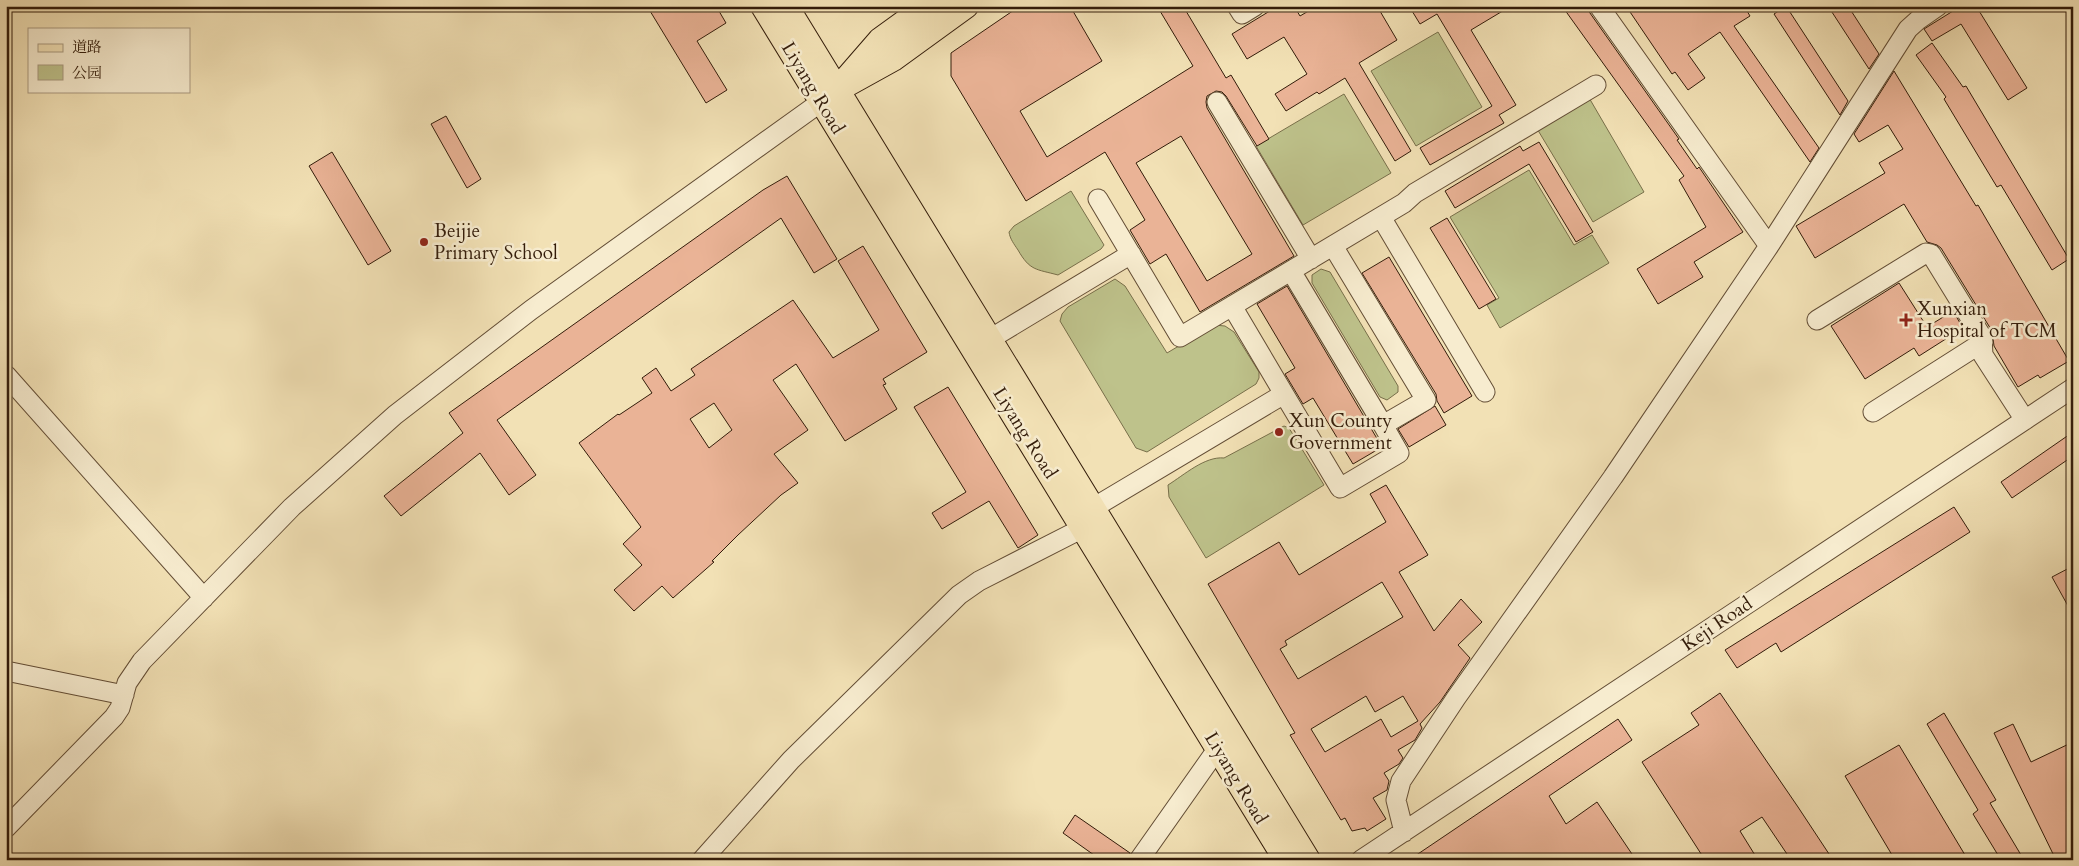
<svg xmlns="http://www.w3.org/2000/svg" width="2079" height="866" font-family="Cardo,'Noto Serif SC',serif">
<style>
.green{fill:#bec28b;stroke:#786f4a}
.building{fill:#eab396;stroke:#331c0a;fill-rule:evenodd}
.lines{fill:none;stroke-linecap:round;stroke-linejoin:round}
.minor-casing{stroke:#634d35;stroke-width:21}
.major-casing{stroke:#331c0a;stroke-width:26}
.minor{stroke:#f7eccf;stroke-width:19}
.major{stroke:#f2e1b5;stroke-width:24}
.poi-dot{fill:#8f2418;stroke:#f7eccf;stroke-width:2}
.labels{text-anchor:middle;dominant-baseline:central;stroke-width:5;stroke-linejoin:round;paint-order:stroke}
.street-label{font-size:19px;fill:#331c0a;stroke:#f7eccf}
.poi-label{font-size:19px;fill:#331c0a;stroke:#f7eccf;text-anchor:start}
</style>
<rect width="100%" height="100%" fill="#f2e1b5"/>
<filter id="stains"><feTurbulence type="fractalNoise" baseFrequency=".004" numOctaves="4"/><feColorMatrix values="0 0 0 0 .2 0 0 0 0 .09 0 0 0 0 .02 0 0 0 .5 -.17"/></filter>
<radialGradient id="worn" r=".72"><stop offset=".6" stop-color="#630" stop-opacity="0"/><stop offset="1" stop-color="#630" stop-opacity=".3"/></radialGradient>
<path class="green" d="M1438,32L1482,107L1416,146L1371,71Z
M1344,94L1391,173L1303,225L1256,146Z
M1588,96L1644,192L1593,222L1536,127Z
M1529,170L1574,245L1592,235L1609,263L1500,328L1487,305L1499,298L1450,217Z
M1071,191L1104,245L1101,249L1058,275C1036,269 1030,271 1018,250C1014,244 1010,239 1009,232L1014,226Z
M1321,269L1330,272L1398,386V392L1387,400L1380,397L1312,283V275Z
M1115,279L1125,286L1167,353L1214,325L1225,326L1234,332L1259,372V378L1256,384L1147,452L1136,448L1060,321L1062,314L1068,307Z
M1284,426L1289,428L1324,485L1206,558L1169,497L1168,485C1184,475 1205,456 1224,458Z"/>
<path class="building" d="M647,6H716L726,23L697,41L727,90L706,103Z
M1020,6H1070L1102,61L1020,111L1047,157L1193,66L1157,6H1183L1226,78L1231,75L1269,139L1257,146L1226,96L1222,92L1216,91L1207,96L1206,102L1207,108L1294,256L1200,312L1166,254L1150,264L1130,230L1145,220L1105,152L1026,201L951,76V53ZM1181,136L1252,254L1207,281L1136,163Z
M1278,6H1294L1300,16L1317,6H1377L1397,40L1359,63L1411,151L1395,161L1345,78L1319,94L1317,92L1286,111L1275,94L1307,74L1284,37L1247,59L1232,34Z
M1409,6H1511L1471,30L1516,105L1499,115L1504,123L1430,165L1420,148L1492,106L1437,14L1420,24Z
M1562,6H1585L1679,139L1677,140L1697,169L1699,167L1743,232L1694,262L1703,277L1658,304L1637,269L1706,227L1679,180L1684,176Z
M1626,6H1744L1750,16L1734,26L1819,148L1810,162L1720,32L1688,54L1705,78L1688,90L1675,72L1672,74Z
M1786,6L1848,101L1840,115L1774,14Z
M1828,6H1848L1879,54L1869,69Z
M1950,6H1976L2027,88L2008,100L1961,24L1932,41L1924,29L1953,11Z
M1932,43L1963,87L1966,86L2069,259L2052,270L2001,185L1997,187L1944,99L1946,97L1916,55Z
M1894,71L1976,206L1978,205L2069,361L2040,378L2038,375L2018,387L1994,346L1992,331L1941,248L1937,245L1927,242L1904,204L1815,258L1796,226L1885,173L1879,163L1903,149L1888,125L1859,142L1854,134Z
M446,116L481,179L467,188L431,124Z
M1539,142L1593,232L1576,242L1529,164L1455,208L1445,191L1520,146L1523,151Z
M332,152L391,251L368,265L309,166Z
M787,176L837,259L814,273L781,218L497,420L536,475L509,495L480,453L401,516L384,496L463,433L449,413L763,190Z
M1447,218L1496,299L1479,309L1430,228Z
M863,246L927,352L883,379L886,384L883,385L897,409L845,441L796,364L773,380L808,430L774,454L798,483L781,495L738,535L712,561L714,562L673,598L662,586L634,611L614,590L642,565L623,544L641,527L579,443L618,414L619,415L652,393L642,378L656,368L671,391L695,375L691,369L793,300L833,358L879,330L838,261ZM714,403L732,430L709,448L690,419Z
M1389,257L1472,396L1444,413L1437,401L1436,394L1362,273Z
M1899,283L1927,327L1953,311L1963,328L1919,356L1914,348L1865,379L1831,326Z
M1287,286L1382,447L1353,464L1313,398L1303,404L1285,374L1295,368L1257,304Z
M948,387L1038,535L1018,548L989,501L942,529L932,513L966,492L914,407Z
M1435,406L1446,425L1409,447L1398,429Z
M2073,432V456L2012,498L2001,482Z
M1386,485L1428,555L1399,572L1434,631L1461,599L1482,622L1458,645L1470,658L1440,702L1420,724L1422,728L1415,740L1398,750L1403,758L1399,764L1384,773L1389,781L1387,790L1373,798L1386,819L1367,831L1365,828L1352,831L1345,818L1341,820L1290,735L1295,733L1208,584L1279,542L1299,575L1386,522L1370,494ZM1382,582L1403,617L1298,679L1280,649L1287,645L1285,641ZM1366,696L1375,712L1403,696L1418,721L1391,737L1381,719L1325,752L1311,729Z
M1954,507L1970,532L1781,652L1776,643L1737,668L1725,650Z
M2073,566V615L2052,577Z
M1720,693L1798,807L1833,860H1791L1762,817L1740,831L1758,860H1705L1642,762L1699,725L1691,713Z
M1944,713L1996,800L1990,803L2024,860H2001L1973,814L1978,810L1927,724Z
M1618,719L1632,740L1549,796L1566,824L1597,802L1636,860H1409Z
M2013,724L2031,762L2073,742V860H2056L1994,733Z
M1899,745L1968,860H1895L1845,776Z
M1075,815L1130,853L1128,860H1101L1063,833Z"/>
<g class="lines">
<defs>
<path id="minor" d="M1237,6L1242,14L1255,6
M1599,6L1769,246
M1217,102L1311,259
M1098,199L1180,337L1232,306
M1381,217L1485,392
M1291,271L1383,425L1426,400L1333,246
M1817,320L1926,253L1931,254L1982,337L1983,355L2025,420
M990,339L1131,254
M6,375L204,598
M1284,394L1340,488L1399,453L1383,425
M1873,412L1983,342
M1093,508L1284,394L1232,306L1404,203L1415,193L1596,85
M6,671L124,695
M6,828L114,717L120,708L127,683L142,661L292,507L395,415L531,310L832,94
M1404,832L1396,800L1401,781L1456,698L1613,477L1769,246L1908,29L1918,20L1938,6
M702,860L791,760L959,595L979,581L1083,528
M1139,860L1218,748
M1361,860L2073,388"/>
<path id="major" d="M763,6L1286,860
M786,6L1308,860
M847,78L880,40L927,6
M837,90L893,59L966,6"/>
</defs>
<use href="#minor" class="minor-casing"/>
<use href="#major" class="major-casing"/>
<use href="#minor" class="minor"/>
<use href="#major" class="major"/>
</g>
<g class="poi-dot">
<circle cx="424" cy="242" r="5"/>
<path d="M1903.5 312.5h5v5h5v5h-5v5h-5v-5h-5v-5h5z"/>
<circle cx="1279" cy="432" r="5"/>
</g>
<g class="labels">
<g class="street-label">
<text transform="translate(813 88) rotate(59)">Liyang Road</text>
<text transform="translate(1025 433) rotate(58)">Liyang Road</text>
<text transform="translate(1717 624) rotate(-34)">Keji Road</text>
<text transform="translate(1236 778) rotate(59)">Liyang Road</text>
</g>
<g class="poi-label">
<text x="434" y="231">Beijie<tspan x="434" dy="22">Primary School</tspan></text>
<text x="1917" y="309">Xunxian<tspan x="1917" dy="22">Hospital of TCM</tspan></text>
<text x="1289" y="421">Xun County<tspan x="1289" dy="22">Government</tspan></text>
</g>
</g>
<rect width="2079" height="866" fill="none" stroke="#f2e1b5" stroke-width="25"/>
<rect x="8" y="8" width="2064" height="851" fill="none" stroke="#331c0a" stroke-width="2.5"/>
<rect x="12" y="12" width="2054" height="841" fill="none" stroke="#331c0a"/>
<rect x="28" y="28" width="162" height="65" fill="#f7eccf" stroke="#a99980"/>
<rect x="38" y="44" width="25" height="8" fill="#f2e1b5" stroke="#a99980"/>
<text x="72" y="52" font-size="15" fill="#331c0a">道路</text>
<rect x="38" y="65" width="25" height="15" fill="#bec28b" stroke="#a99980"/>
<text x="72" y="78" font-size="15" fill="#331c0a">公园</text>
<rect width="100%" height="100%" filter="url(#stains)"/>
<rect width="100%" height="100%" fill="url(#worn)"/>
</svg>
